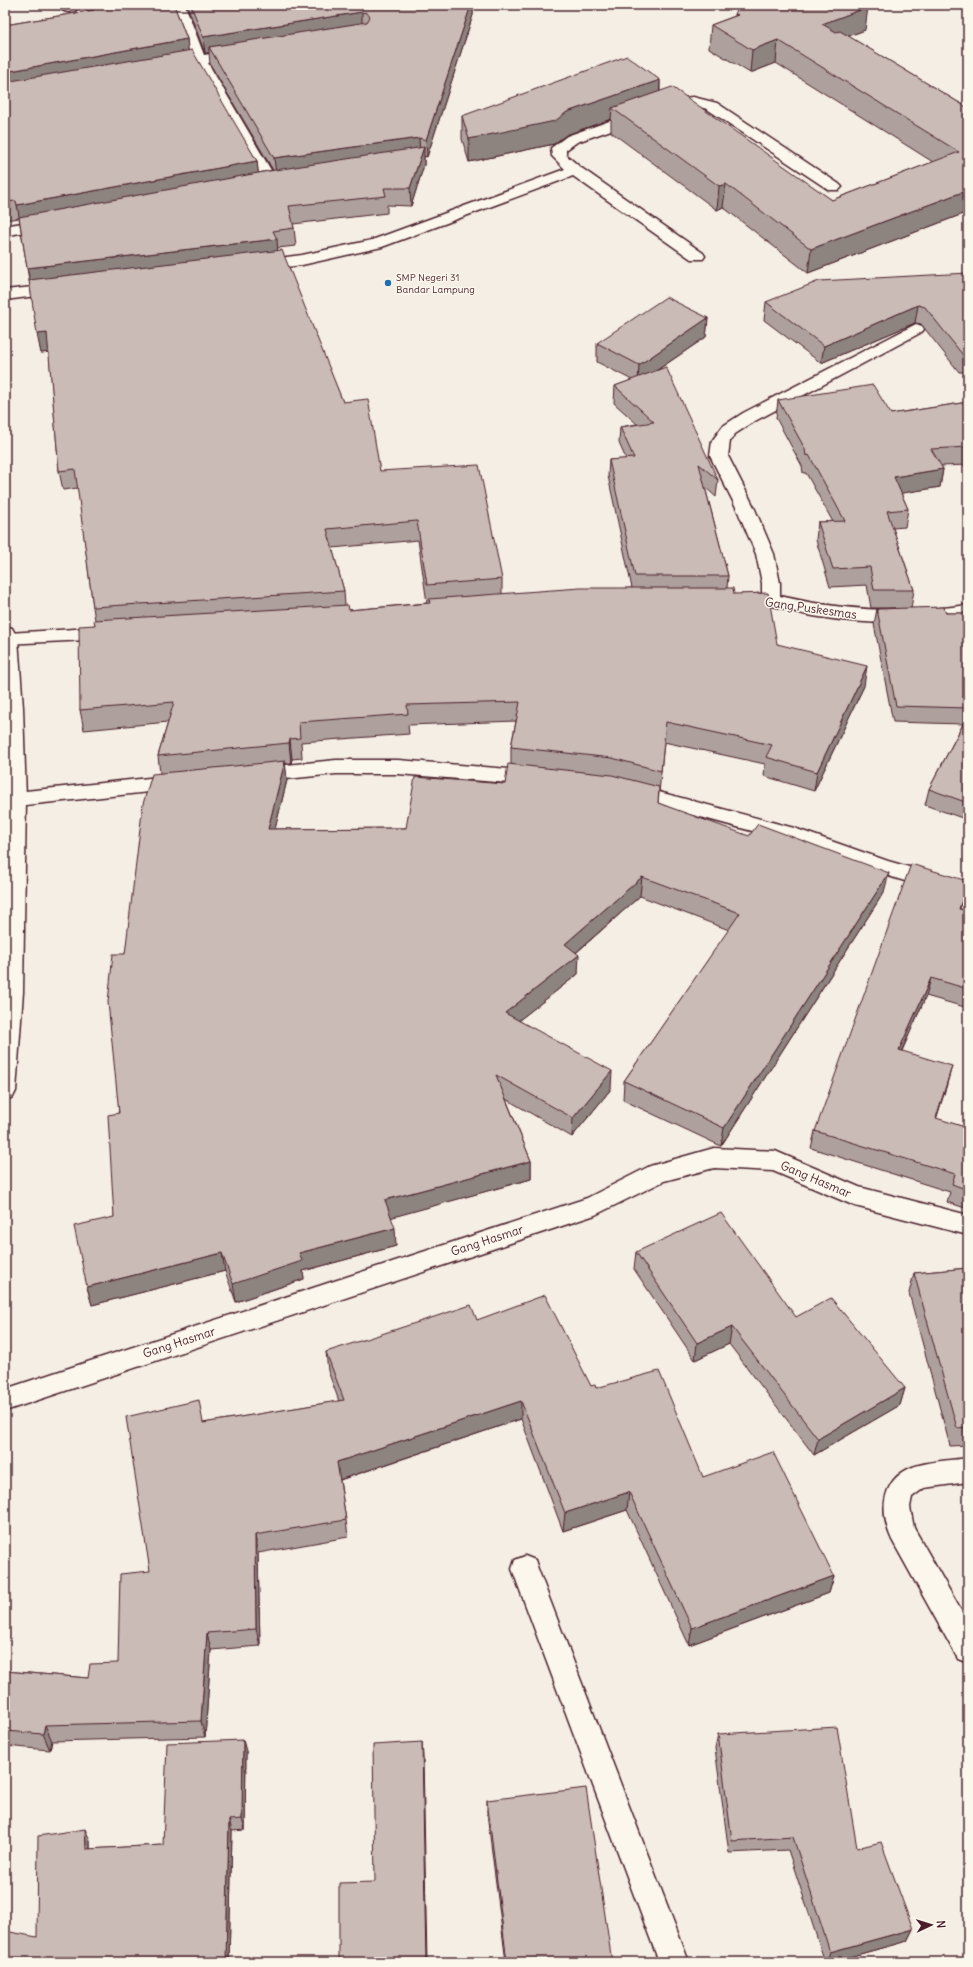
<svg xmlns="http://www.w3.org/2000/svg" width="973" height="1967" font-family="Delius,sans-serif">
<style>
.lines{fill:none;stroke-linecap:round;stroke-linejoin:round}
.street-casing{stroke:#4a1f2b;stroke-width:3}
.secondary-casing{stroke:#4a1f2b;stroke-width:3}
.street{fill:#fbf7ec;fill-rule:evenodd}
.secondary{fill:#fbf7ec;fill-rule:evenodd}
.wall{fill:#aea19d;stroke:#4a1f2b;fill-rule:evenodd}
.shaded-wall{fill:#8d837f;stroke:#4a1f2b}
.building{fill:#cabbb6;stroke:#4a1f2b}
.poi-dot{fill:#1f6fb2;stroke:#fbf7ec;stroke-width:1.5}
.labels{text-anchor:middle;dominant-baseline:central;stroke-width:3;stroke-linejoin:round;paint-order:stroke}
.far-poi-label{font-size:10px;fill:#4a1f2b;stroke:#fbf7ec;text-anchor:start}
.street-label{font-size:12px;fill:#4a1f2b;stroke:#fbf7ec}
</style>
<rect width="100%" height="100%" fill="#f4eee4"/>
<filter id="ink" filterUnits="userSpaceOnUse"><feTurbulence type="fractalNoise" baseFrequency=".025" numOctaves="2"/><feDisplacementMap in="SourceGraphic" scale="8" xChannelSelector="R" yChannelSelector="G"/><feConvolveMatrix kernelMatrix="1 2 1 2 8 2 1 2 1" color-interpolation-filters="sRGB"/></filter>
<g filter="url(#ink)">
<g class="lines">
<defs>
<path id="street" d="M56,5H75L77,8L75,11C68,13 60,11 56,5Z
M171,5H185L204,55L238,49L243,50L245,53L243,56L208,63L278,182L275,185H265L262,182L195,65L170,69L165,68L163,65L165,62L191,57Z
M693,97L717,103L839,184L842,187L839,190H829L707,109L693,105L679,106L577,142L566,150V155L580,167L703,253L705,256L703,259H691L573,176L382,247L302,265L256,271L250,269L248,266L250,263L256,261L302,255L372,240L565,169L552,156L551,148L567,136L672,99Z
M49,218L54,220L57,223L54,226L5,236V226Z
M61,284L67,286L69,289L67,292L5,300V290Z
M916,324L922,326L924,329L922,332L755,421L735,434L730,441L728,456L754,507L774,554L780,583V596C843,611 904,614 968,605V617C916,625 865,625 813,616C799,614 786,608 772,606C759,604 745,608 732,604L730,600L732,596L762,594V583L756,554L736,507L710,456L712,441L723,426L743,413Z
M108,627L115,629L118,633L115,637L108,639L5,644V634L8,633Z
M336,760H398L535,771L542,773L545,778L542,783L535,785L398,774H336L256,782L249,780L246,775L249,770L256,768Z
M178,775L185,777L188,782L185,787L178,789L16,806L9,804L6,799L9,794L16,792Z
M629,784L794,828L888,861L968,884V900L875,872L789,841L622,796L619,791L622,786Z
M714,1148L775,1151L859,1187L968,1215V1235L855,1206L773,1171L714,1168L664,1181L595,1215L5,1411V1389L587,1198L650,1166Z
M968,1458V1482L924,1488L912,1497L910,1507L914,1528L968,1623V1663L958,1659L892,1540C878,1509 882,1475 919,1465C934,1461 952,1460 968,1458Z
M525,1556L535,1560L538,1569L689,1962H659L512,1569L515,1560Z"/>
<path id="secondary" d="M5,626L12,628L18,639L23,708L26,799L23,992L16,1091L13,1097L5,1100Z"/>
</defs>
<use href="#street" class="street-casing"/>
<use href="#secondary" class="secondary-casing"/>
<use href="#street" class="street"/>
<use href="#secondary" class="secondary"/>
</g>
<path class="wall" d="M85,5H174L187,39L188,51L257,161L258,173L273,170L210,64L209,53H205L187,5H473V15L427,157L424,156V165L411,206L387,205V213L293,224L294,228L296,246L277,248L278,251L343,402L380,471L502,579V594L632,588L608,476L609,460L626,459L619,443L620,427L637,424L614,403L615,386L632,380L597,362V343L708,318L706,337L656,371L718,480L716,497L705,487L728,576L727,588L734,594L777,644L864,686L814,791L764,776L765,764L664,742L658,803L884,892L721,1146L623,1100L624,1081L729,930L640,896L576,953L578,974L519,1020L611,1089L572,1137L506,1099L531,1161V1179L391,1217L396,1246L303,1271L304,1279L236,1302L225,1271L92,1305L87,1287L114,1217L125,954L160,773L158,756L168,722L84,730L80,710L95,625V620L93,607L78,488L63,490L59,471L49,352L41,353L29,280L19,218L5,220V25L88,11ZM418,540L427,603L349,610L345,605L344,591L332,548ZM516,721L511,747V764L505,784L406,828L275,829L287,780L285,764L291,763L292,759L302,758L301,742L409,734L408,725Z
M629,5H652L651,8Z
M735,14L865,30L848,36L968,108V212L808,273L723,207L717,210L611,132V119L566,135L554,144L469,162L462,139V116L660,80V92L832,200L933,162L776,63L750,73L709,48L711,25L735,16Z
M968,273V372H959L921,324L915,323L821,363L764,320L766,302Z
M778,400L891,414L968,402V465L941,466L943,469L940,487L901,493L908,509L905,527L893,528L914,590L911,608L946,613H968V820L925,805L929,789L963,724L893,722L874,624L877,609L895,608H871L867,585L830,587L816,540L818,522H833L806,473H803L802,466L776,418Z
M964,894L960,909L968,911V1008L926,996L902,1051L947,1084L936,1119L968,1128V1209L947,1202L950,1192L811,1148L815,1131Z
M636,1252L796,1317L905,1388L900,1405L814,1455L729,1344L695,1360L634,1269Z
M968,1268V1445L950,1446L909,1293L914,1273Z
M477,1320L591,1386L596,1388L703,1477L834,1576L829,1593L689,1645L627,1510L563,1531L521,1419L340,1480L346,1520L348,1537L258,1553L260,1646L211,1650L205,1737L52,1741L50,1750L5,1746V1671L88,1678L118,1663L204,1423L339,1401L328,1371L326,1352Z
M718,1734L857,1848L913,1929L907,1941L831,1962H825L788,1850L729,1853L715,1748Z
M246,1751L245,1830L232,1831L229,1962H5L37,1937L90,1840V1849L163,1845Z
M487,1800L612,1962H506L487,1813Z"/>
<path class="shaded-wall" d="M471,5H473V15L427,157L426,140Z
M868,7L865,30L819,47L822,24Z
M362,12V29L209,47V53H205L203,37Z
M187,39L189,56L5,89V72Z
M778,40L776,63L750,73L752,50Z
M660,80L659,102L612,108L611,119L566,135L554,144L469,162V139L567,112Z
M419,138L420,155L276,175L274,158Z
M424,147V165L411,206L410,188Z
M257,161L259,178L20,222L17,205Z
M726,184L723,207L717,210L719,186Z
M968,190V212L808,273L811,249Z
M277,239L278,256L31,285L27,268Z
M918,305L915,323L821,363L824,346Z
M708,318L706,337L638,383L639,365Z
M47,333L51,352L41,353L37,334Z
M943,469L940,487L891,495L894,477Z
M867,666L864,686L814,791L817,772Z
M290,739L292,759L291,763L289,743Z
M285,761L287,780L270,849L268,829Z
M889,873L884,892L721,1146L724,1128Z
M642,877L640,896L564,963L565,944Z
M579,955L578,974L504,1032L505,1013Z
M931,978L926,996L894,1068L899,1050Z
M952,1066L947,1084L931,1136L936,1118Z
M612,1071L611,1089L572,1137L573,1118Z
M531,1161V1179L386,1219L385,1200Z
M395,1228L396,1246L303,1271L304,1279L236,1302L233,1284L299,1253Z
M222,1253L225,1271L92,1305L87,1287Z
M732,1327L729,1344L695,1360L697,1343Z
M905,1388L900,1405L814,1455L818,1439Z
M521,1401V1419L339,1480L337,1462Z
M629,1492L627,1510L563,1531L565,1513Z
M255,1535L258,1553L260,1646L256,1629Z
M834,1576L829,1593L689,1645L692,1628Z
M207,1633L211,1650L205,1737L201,1721Z
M45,1725L52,1741L50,1750L43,1734Z
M243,1740L246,1751L245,1830L242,1819Z
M422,1742L423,1756L427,1962H426Z
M229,1820L232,1831L229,1962H226Z
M85,1829L90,1840V1860L86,1849Z
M913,1929L907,1941L831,1962H826L830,1952Z"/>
<path class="building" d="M91,5H174L187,39L5,72V25L94,10Z
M191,5H471L426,140L419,138L274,158L209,47L367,22L370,17L367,13L362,12L203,37Z
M740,5H868V7L822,24L836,32L840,31L968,108V190L811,249L726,184L719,186L612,108L672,87L832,200L959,152L778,40L752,50L711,25L738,15L735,14Z
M192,50L257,161L17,205L16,201L5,202V82Z
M627,56L660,80L567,112L555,121L469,139L462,116Z
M424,147L410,188H384L386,196L289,206L294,228L273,231L277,239L27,268L19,217L269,171Z
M282,250L343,402L368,399L380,471L479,465L502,579L427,585L417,521L327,529L344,591L93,607L75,469L59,471L47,333L37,334L29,280Z
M968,273V354H962L925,307L918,305L824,346L766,302L819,281Z
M666,297L708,318L639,365L597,343Z
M666,367L718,480L699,464L728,576H635L609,460L634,458L620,427L654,422L615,386Z
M873,385L891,414L968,402V447L931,449L943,469L894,477L908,509L887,511L914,590H874L870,567L833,569L818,522L845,521L809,455L806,456L805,449L778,400Z
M580,588H733L734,594L768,593L777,644L867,666L817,772L766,757L772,745L666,722L661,771L612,758L511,747L520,702L407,705L408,714L299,722L300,738L290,739L289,743L158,756L174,702L80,710L79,626L95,625L94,620L348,605L349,610L430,603L429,599Z
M944,607L946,613H968V708L896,706L877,609Z
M968,715V803L929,789Z
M285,761L268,829L406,828L415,777L505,784L508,764L612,775L659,787L658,803L749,836L758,824L889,873L724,1128L624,1081L740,913L642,877L565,944L579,955L505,1013L612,1071L573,1118L496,1075L531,1161L385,1200L395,1228L299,1253L302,1261L233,1284L222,1253L87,1287L74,1226L114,1217L108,1115L119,1113L108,1002L113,954H125L143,804L152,774Z
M911,864L964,880V894L959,909L968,911V989L931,978L899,1050L952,1066L936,1118L968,1128V1190L952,1184L955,1174L815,1131Z
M721,1213L796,1317L831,1298L905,1388L818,1439L732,1327L697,1343L636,1252Z
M968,1268V1427L957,1428L914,1273Z
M545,1295L591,1386L595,1385L596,1388L659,1371L703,1477L773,1452L834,1576L692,1628L629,1492L565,1513L521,1401L337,1462L346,1520L255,1535L256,1629L207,1633L201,1721L45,1725L43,1734L5,1731V1671L88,1678L90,1664L118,1663L120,1574L150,1571L126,1417L199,1400L203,1423L344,1400L326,1352L471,1305L477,1320Z
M837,1727L857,1848L881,1842L913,1929L830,1952L793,1837L732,1841L718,1734Z
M243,1740L242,1819L229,1820L226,1962H5V1931L37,1937L38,1836L85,1829L86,1849L163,1845L167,1743Z
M422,1742L426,1962H339V1883L375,1882L373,1745Z
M586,1788L612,1962H507L487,1800Z"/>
</g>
<circle class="poi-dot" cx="388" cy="283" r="4"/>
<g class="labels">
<g class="far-poi-label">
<text x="396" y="277">SMP Negeri 31<tspan x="396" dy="12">Bandar Lampung</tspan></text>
</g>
<g class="street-label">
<text transform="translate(811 608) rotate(8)">Gang Puskesmas</text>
<text transform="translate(816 1179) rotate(23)">Gang Hasmar</text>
<text transform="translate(487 1240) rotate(-18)">Gang Hasmar</text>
<text transform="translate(179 1342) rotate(-18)">Gang Hasmar</text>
</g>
</g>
<rect width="973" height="1967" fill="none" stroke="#fbf7ec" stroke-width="20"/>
<rect x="10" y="10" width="953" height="1947" fill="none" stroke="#4a1f2b" stroke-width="1.5" filter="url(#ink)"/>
<g transform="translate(931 1925) rotate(86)" stroke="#fbf7ec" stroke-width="3" paint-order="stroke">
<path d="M0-3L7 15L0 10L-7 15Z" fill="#4a1f2b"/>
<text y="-6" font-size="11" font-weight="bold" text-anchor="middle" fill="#4a1f2b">N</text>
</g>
</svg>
